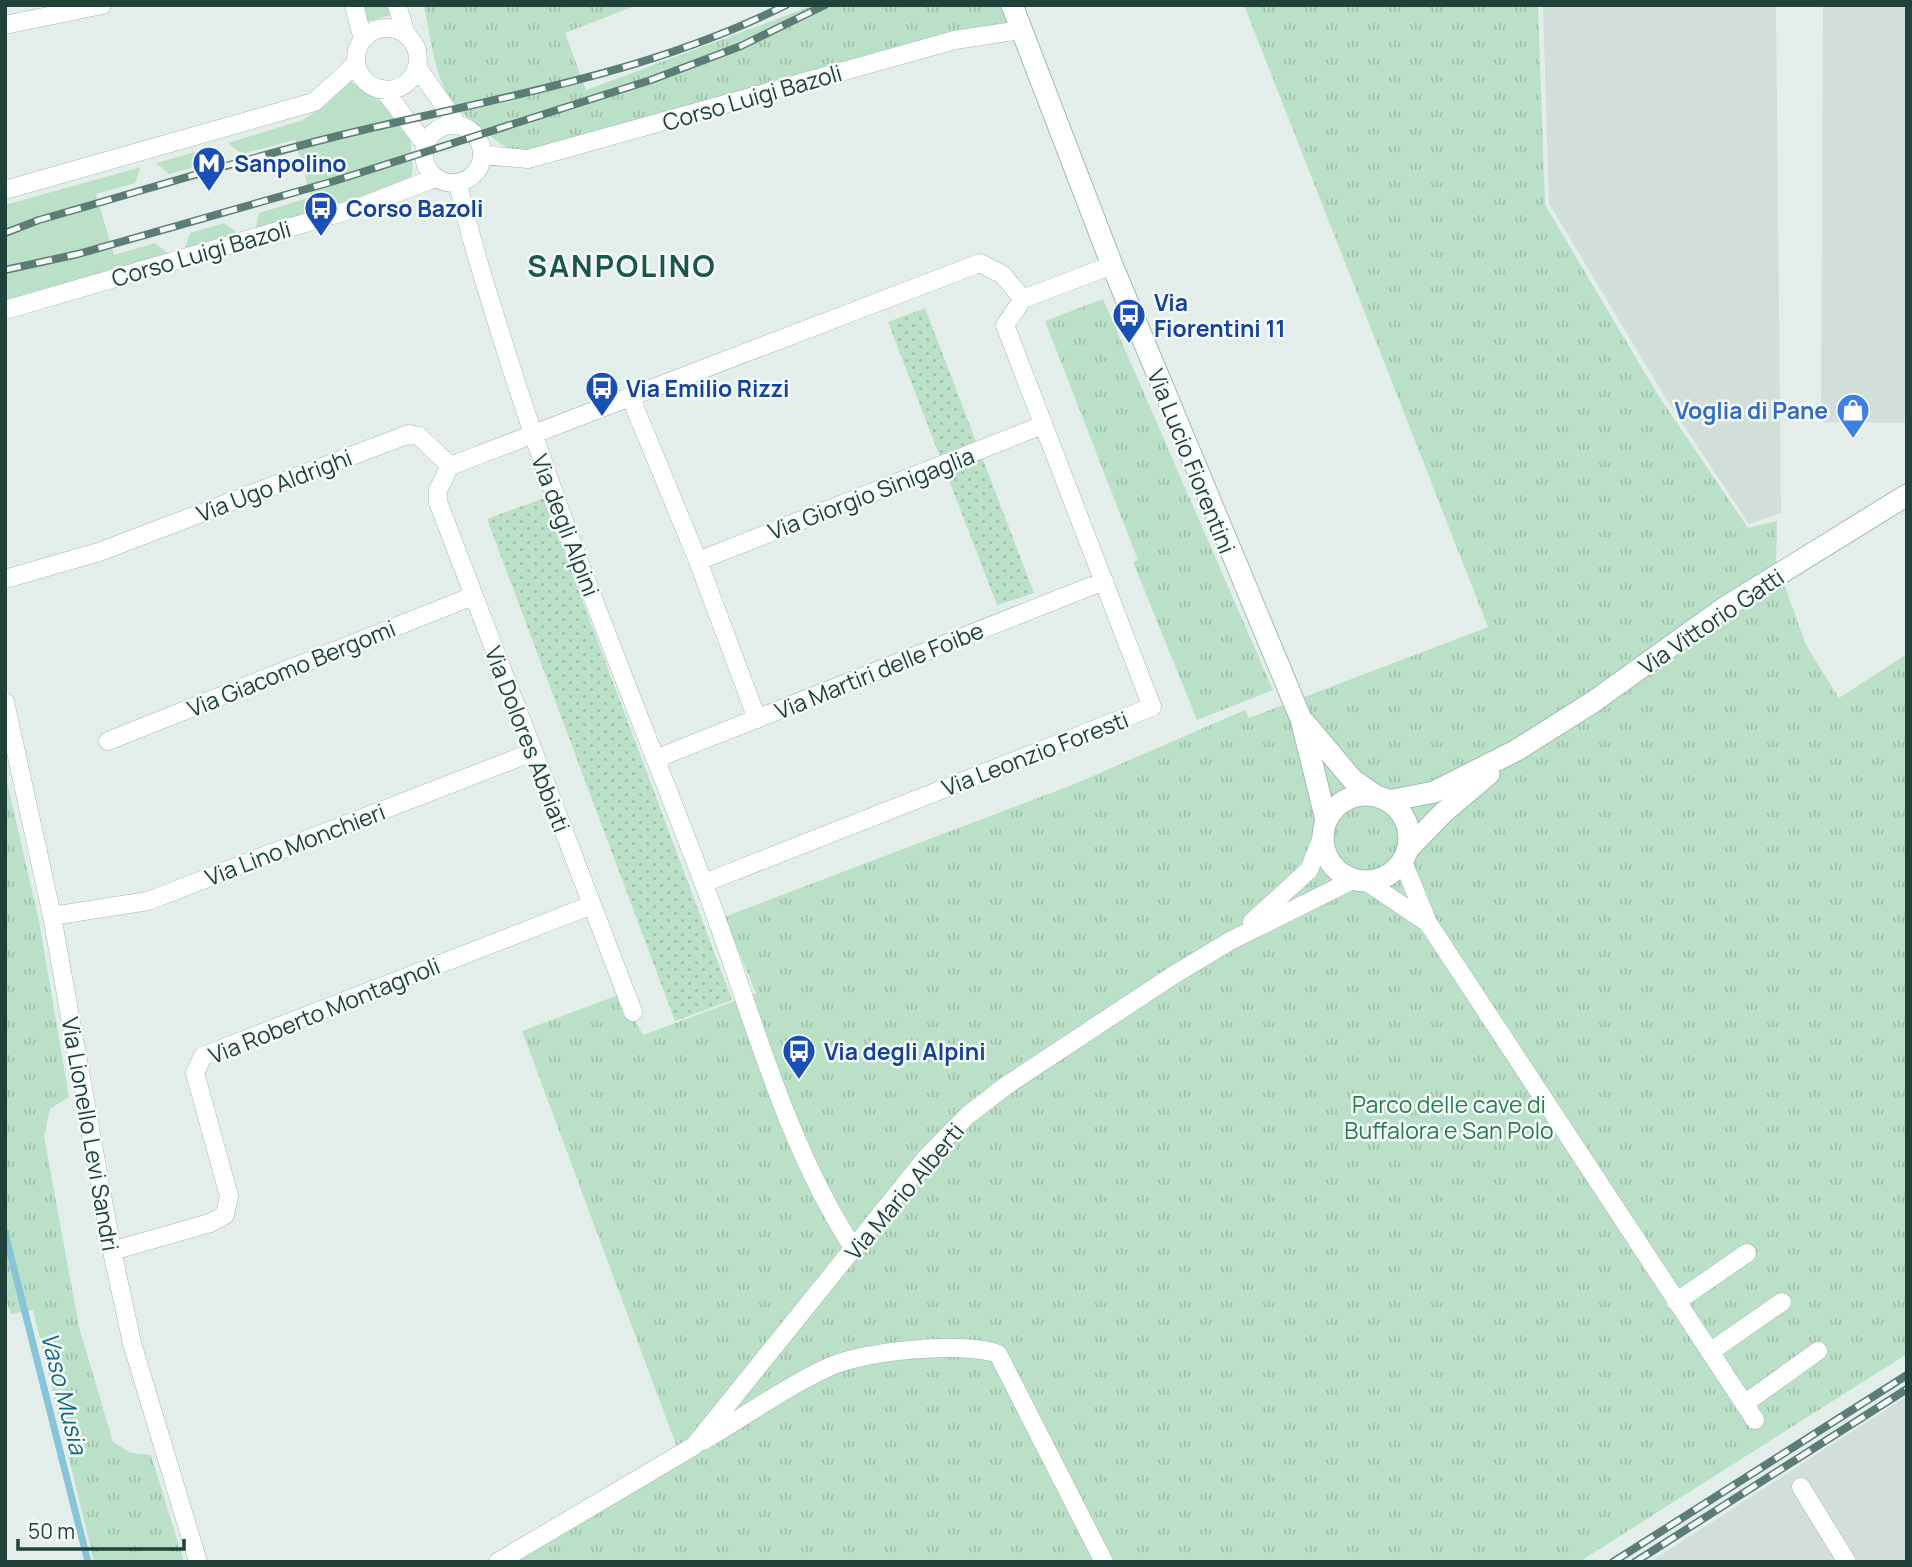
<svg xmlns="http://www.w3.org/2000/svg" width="1912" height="1567" font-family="Manrope,sans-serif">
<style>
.built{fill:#d1ded9}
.grass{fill:#bae1c8}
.park{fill:url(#park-tufts)}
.garden{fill:url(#garden-dots)}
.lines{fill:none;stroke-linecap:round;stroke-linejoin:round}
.stream{stroke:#87c4d7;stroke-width:7}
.street-casing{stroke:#a5b7b2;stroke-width:19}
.secondary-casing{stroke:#a0bbb4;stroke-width:23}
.street{stroke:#fff;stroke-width:18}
.secondary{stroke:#fff;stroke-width:21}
.rail-casing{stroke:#5c7d77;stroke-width:8}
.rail{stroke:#f4faf8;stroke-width:5;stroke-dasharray:16;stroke-linecap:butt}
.labels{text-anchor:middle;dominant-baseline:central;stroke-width:5;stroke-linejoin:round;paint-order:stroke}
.street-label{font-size:23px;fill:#21413b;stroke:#f4faf8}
.transit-label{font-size:23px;font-weight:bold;fill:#164399;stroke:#f4faf8;text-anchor:start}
.shop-label{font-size:23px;font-weight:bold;fill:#366cbe;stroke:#f4faf8;text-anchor:end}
.park-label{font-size:23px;fill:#287c4f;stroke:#f4faf8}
.water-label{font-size:24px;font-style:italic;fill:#166782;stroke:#f4faf8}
.district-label{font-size:30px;font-weight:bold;letter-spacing:2px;fill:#1b554c;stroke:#f4faf8}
</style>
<defs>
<pattern id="park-tufts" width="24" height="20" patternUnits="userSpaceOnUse" patternTransform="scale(1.75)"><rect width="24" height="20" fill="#bae1c8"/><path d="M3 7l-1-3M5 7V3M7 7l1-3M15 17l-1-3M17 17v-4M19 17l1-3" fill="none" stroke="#a0c2ad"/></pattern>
<pattern id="garden-dots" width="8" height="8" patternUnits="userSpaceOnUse" patternTransform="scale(1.75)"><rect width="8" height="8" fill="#bae1c8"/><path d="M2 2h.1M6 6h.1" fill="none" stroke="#a0c2ad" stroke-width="1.8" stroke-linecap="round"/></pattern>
</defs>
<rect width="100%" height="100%" fill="#e3eeea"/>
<path class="built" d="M1543,5H1776L1781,513L1749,524L1665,397L1549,203Z
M1823,5H1907V423L1821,422Z
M1907,1396V1562H1650Z"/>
<path class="grass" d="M363,5H389L390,15L367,22Z
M350,80C362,93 377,98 391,109C411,124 414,153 412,176L363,200L255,231L259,213L311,197L295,140L242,154L228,143L303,120L327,104Z
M210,148L206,164L169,174L156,163Z
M141,167L135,183L96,194L114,255L155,243L170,255L5,302V205Z
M224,223L240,235L184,251L190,233Z"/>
<path class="park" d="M424,5H637L565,33L586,90L814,5H1009L1018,29L526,158C495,142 455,115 441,81C432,58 429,29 424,5Z
M1244,5H1538L1545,205L1658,395L1748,528L1777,521L1776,561L1806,645L1839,698L1907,654V1354L1579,1562H516L682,1461L522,1031L621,994L643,1035L756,993L724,917L1072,785L1245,710L1249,718L1488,627Z
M1103,299L1273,690L1197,720L1133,562L1138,560L1045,321Z
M5,773L39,921L69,1097L50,1109L44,1136L79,1327L113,1442L131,1453L151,1455L184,1562H94L33,1310L11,1314L5,1297Z"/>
<path class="garden" d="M925,308L1034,593L997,605L888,322Z
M544,498L732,1000L675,1021L487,519Z"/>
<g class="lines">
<path class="stream" d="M5,1233L88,1562"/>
<defs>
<path id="street" d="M354,5L363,40
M397,5L406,34
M5,25L102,5
M356 59a31 31 0 1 1 62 0a31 31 0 1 1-62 0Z
M417,67L457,124
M383,89L425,144
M424 154a29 29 0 1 1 58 0a29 29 0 1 1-58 0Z
M483,155L528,159L955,40L1021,30
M458,183C470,239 488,293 505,348C561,528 635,703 702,879C749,1001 782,1139 854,1249
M5,190L314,102L356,64
M5,310L360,207L435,178
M630,396L698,561
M450,466L438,490V502L633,1012
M5,579L99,552L409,434L419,436L450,466L980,263L1003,275L1023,299
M5,702L52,916L112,1251L132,1343L198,1562
M757,719L698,561L1043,425
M108,741L473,596
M655,759L1104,581
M1403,862L1428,923L1755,1420
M1367,882L1428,923
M704,883L1152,707L1005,325L1023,299L1112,265
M52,916L148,901L533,752
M1252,922L1309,870L1323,835
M112,1251L210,1223L225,1215L229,1196L195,1073L203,1056L592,905
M1676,1302L1747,1253
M1710,1352L1782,1302
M1744,1404L1818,1351
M703,1441C744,1417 785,1387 829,1367C863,1351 962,1341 998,1354L1104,1562
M1801,1487L1847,1562
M498,1562L694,1446L926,1158L968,1115L1007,1085L1172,976L1230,941L1353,880"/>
<path id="secondary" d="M1012,5L1112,265L1301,719L1326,820
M1305,723L1352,779L1376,796
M1323 838a43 43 0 1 1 86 0a43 43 0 1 1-86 0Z
M1388,801L1434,792L1517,750L1593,702L1724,608L1907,495
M1408,849L1444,812L1489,774"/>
</defs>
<use href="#street" class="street-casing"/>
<use href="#secondary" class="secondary-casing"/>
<use href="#street" class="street"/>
<use href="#secondary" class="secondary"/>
<defs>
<path id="rail" d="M5,233L39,220C142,191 245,158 350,133C497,98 650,73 786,5
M5,270L78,254L331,182L651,80L741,46L825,5
M1613,1562L1907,1375
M1635,1562L1907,1389"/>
</defs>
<use href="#rail" class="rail-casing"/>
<use href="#rail" class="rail"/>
</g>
<defs>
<symbol id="metro-pin" viewBox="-11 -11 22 30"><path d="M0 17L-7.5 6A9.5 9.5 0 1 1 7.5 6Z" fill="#1a4fb4" stroke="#f4faf8"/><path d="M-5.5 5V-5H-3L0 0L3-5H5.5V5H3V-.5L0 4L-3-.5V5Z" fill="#fff"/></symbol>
<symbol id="bus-pin" viewBox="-11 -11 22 30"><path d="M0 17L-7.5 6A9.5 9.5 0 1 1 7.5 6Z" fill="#1a4fb4" stroke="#f4faf8"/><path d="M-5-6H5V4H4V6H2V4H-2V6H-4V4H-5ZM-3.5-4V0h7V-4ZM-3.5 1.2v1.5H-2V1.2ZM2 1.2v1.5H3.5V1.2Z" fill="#fff"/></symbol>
<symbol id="shop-pin" viewBox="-11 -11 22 30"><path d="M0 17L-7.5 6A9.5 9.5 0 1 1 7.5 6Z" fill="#3f7fe0" stroke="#f4faf8"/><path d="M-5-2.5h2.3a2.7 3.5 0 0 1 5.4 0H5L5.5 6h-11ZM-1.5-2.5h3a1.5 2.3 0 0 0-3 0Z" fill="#fff"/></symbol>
</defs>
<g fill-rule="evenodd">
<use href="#metro-pin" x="190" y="144" width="38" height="52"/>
<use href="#bus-pin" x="302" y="189" width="38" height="52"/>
<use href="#bus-pin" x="1110" y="296" width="38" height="52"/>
<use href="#bus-pin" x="583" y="369" width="38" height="52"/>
<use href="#shop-pin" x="1834" y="391" width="38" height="52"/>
<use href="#bus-pin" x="780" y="1032" width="38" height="52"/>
</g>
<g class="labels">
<g class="street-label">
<text transform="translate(752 97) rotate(-16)">Corso Luigi Bazoli</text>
<text transform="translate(201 253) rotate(-16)">Corso Luigi Bazoli</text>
<text transform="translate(1192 461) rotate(68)">Via Lucio Fiorentini</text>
<text transform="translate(274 485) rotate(-21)">Via Ugo Aldrighi</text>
<text transform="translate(871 493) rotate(-21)">Via Giorgio Sinigaglia</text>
<text transform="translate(566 525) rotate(69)">Via degli Alpini</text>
<text transform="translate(1711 621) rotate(-34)">Via Vittorio Gatti</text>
<text transform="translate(291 668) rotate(-22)">Via Giacomo Bergomi</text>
<text transform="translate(879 670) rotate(-22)">Via Martiri delle Foibe</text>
<text transform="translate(528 739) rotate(69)">Via Dolores Abbiati</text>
<text transform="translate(1035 753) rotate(-21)">Via Leonzio Foresti</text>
<text transform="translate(295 844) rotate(-21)">Via Lino Monchieri</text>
<text transform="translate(324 1010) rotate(-22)">Via Roberto Montagnoli</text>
<text transform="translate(91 1134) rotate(80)">Via Lionello Levi Sandri</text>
<text transform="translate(904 1191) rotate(-50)">Via Mario Alberti</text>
</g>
<g class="transit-label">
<text x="234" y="163">Sanpolino</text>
<text x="346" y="208">Corso Bazoli</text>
<text x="1154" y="302">Via<tspan x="1154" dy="26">Fiorentini 11</tspan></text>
<text x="626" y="388">Via Emilio Rizzi</text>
<text x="824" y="1051">Via degli Alpini</text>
</g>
<g class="shop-label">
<text x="1828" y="410">Voglia di Pane</text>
</g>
<g class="park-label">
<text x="1449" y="1104">Parco delle cave di<tspan x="1449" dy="26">Buffalora e San Polo</tspan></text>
</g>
<g class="water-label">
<text transform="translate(65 1393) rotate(76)">Vaso Musia</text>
</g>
<g class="district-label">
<text x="622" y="265">SANPOLINO</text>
</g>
</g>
<rect width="1912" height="1567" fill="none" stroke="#21413b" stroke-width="14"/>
<path d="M18 1539v10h166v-10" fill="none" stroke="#21413b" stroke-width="3.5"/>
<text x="28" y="1539" font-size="21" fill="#21413b" stroke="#f4faf8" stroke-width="5" paint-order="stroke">50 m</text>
</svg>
